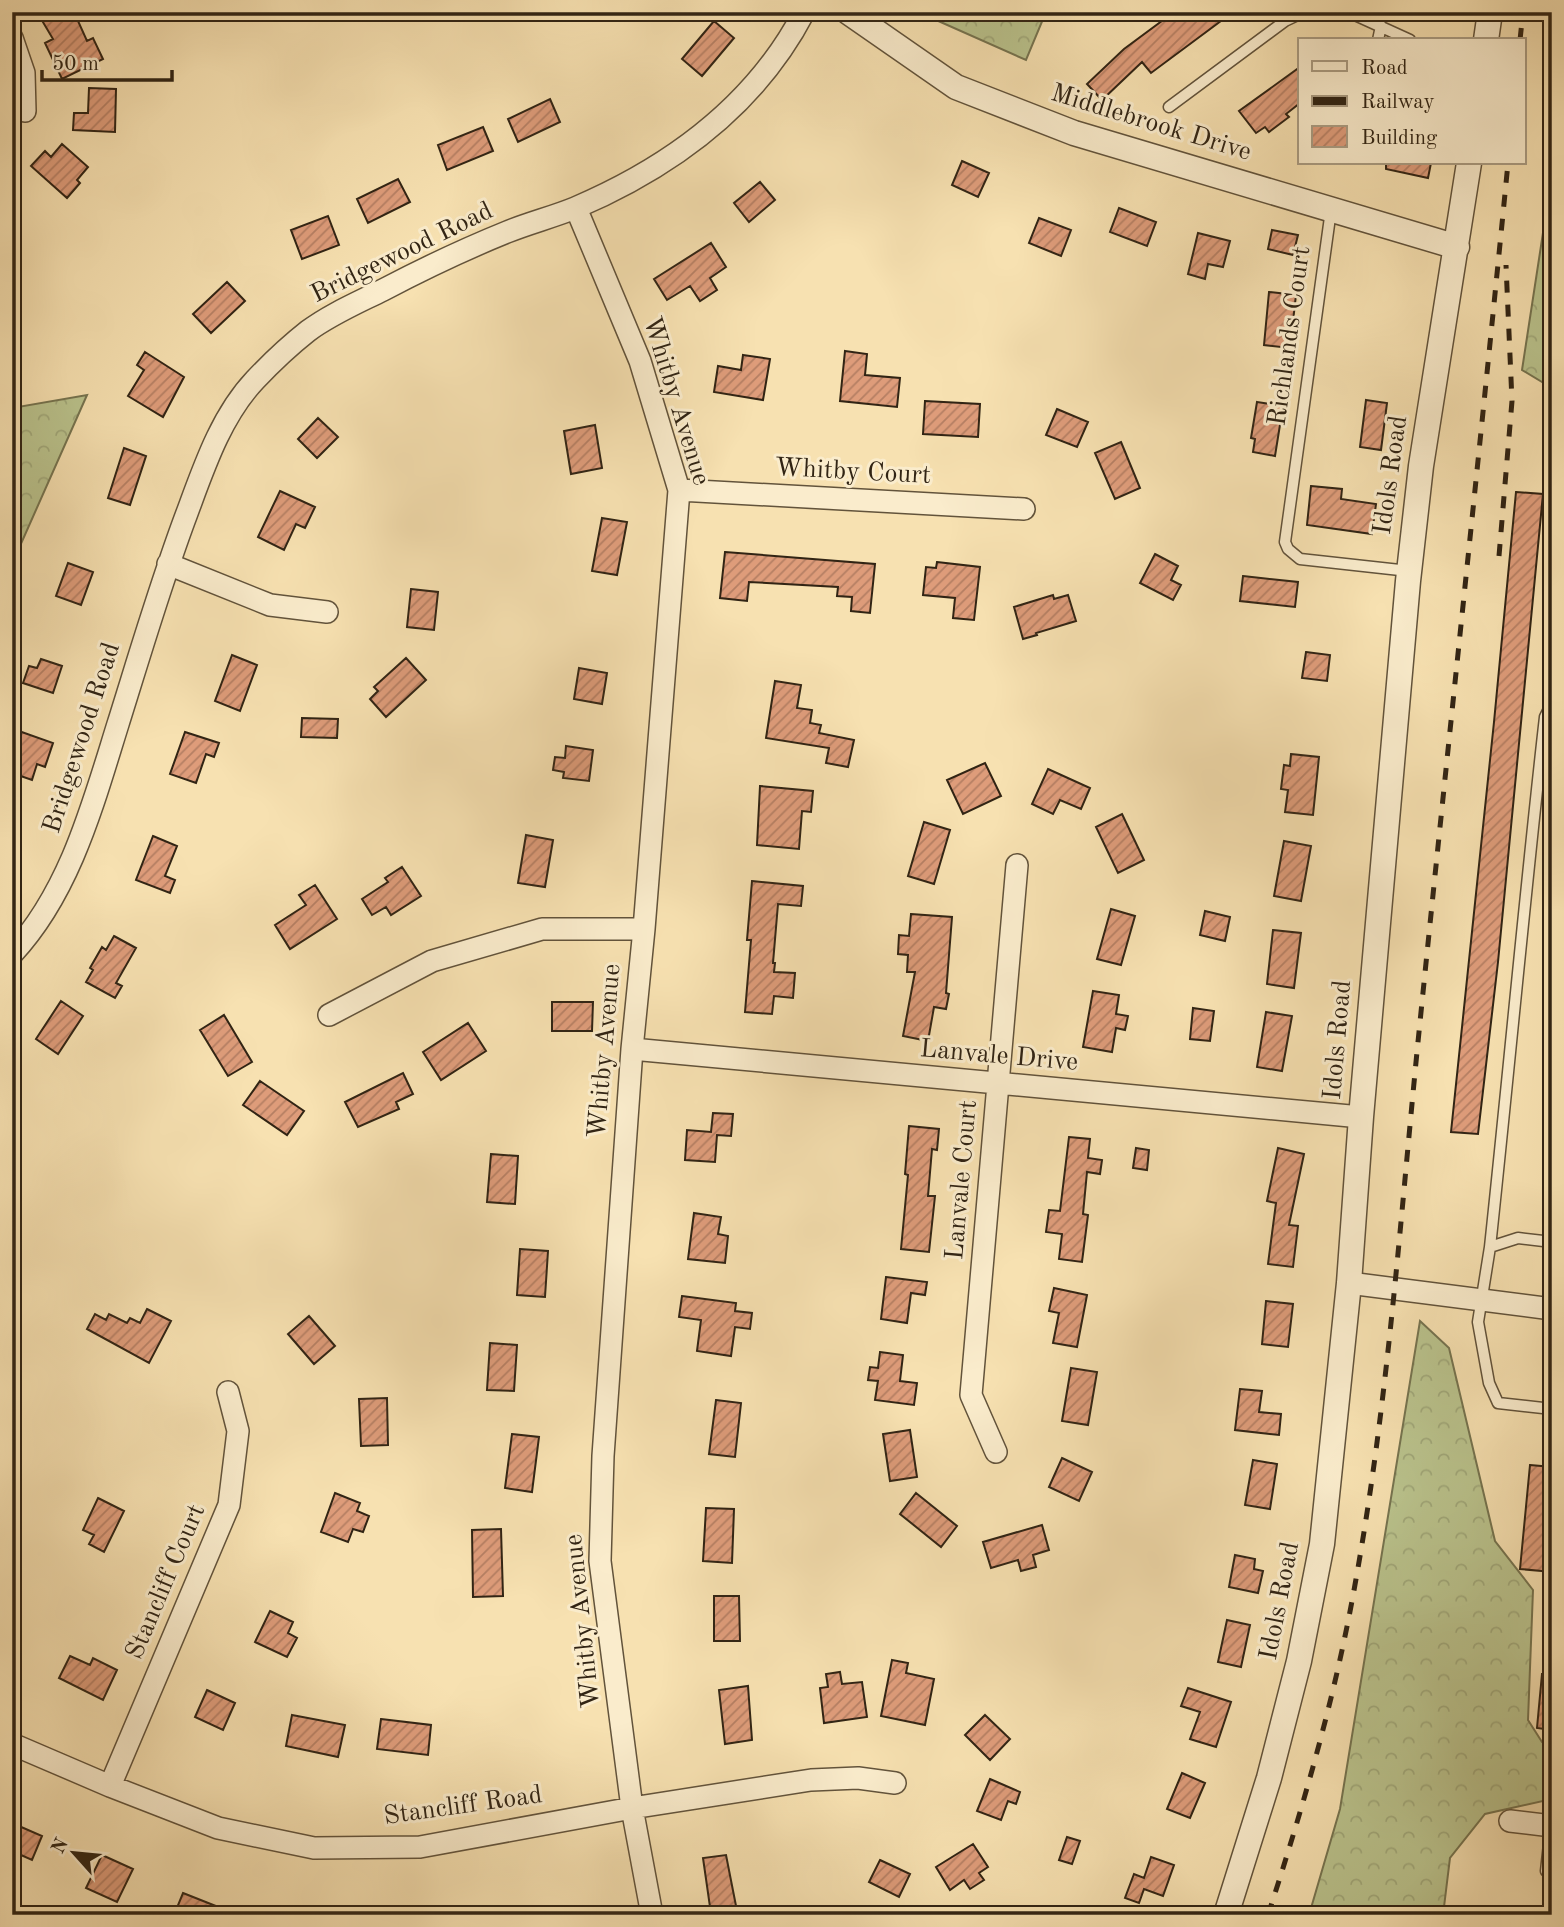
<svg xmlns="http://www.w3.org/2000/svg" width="1564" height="1927" font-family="'Old Standard TT',serif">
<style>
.forest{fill:url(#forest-crowns);stroke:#767450;stroke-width:2}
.building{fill:url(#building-hatch);stroke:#312414;stroke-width:2}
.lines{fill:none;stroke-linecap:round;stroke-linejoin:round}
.service-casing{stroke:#62533b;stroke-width:13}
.minor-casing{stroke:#62533b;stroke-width:24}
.tertiary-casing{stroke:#62533b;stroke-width:27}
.service{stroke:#faeccc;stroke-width:10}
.minor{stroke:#faeccc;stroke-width:21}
.tertiary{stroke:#faeccc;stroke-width:24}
.rail{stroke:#312414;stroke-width:5;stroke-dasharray:12 12;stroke-linecap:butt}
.labels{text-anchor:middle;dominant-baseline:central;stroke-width:6;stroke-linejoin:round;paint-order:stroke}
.street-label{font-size:26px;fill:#312414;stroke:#faeccc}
</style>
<defs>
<pattern id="forest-crowns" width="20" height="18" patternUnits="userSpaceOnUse" patternTransform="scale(1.75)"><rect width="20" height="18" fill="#bac38d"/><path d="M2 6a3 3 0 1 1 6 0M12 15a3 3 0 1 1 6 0" fill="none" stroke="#a0a779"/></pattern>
<pattern id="building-hatch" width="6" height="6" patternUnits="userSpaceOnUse" patternTransform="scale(1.75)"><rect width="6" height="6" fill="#de9c7a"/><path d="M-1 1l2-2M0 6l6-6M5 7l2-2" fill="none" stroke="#b57f63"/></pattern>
</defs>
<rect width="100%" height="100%" fill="#f7e1b1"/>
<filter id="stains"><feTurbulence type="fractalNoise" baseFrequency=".00286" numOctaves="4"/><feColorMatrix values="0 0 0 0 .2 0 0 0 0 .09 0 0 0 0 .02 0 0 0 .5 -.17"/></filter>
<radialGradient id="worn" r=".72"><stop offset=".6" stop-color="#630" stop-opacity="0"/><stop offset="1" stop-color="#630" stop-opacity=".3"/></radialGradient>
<path class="forest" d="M918,12H1046L1026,60Z
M1552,174V388L1522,370Z
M87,395L12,564V408Z
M1420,1321L1449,1348L1495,1541L1533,1590L1528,1720L1542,1742L1552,1746V1799L1485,1814L1450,1858L1443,1915H1309L1340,1809Z"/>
<path class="building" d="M37,12H74L87,41L93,38L103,59L62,79L45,43L53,39Z
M1174,12H1233L1151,73L1142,62L1102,100L1087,84L1124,49Z
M714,21L734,38L702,76L682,59Z
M1300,67V103L1286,114L1289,117L1269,132L1265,127L1256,133L1239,111Z
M89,88L116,89L115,132L73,130L74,113H88Z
M550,99L560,122L518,142L508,119Z
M483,127L493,151L447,170L438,145Z
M62,144L88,167L77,180L80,183L67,198L31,166L45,151L51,157Z
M962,161L989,173L978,197L952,185Z
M1386,163H1431L1428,178L1386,169Z
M398,179L410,202L368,223L357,199Z
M760,182L775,200L749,222L734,203Z
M1119,208L1156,222L1147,246L1110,232Z
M328,216L339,245L302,259L291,230Z
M1039,218L1071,230L1061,256L1029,243Z
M1272,230L1298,235L1293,255L1268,249Z
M1198,233L1230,241L1223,267L1208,264L1205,279L1188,274Z
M711,243L726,267L710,278L717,290L700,301L690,286L667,300L654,279Z
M227,282L245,301L211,333L193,314Z
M1269,292L1296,295L1290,348L1264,345Z
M845,351L867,354L865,375L900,378L897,407L840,401Z
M145,352L184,377L163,417L128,396L144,370L137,365Z
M743,355L770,359L763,400L714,392L718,366L741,370Z
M1366,400L1387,403L1381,450L1360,447Z
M925,401L980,404L978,437L923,434Z
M1257,402L1283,406L1275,456L1253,452L1255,439L1251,438Z
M1057,409L1088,422L1077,447L1046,435Z
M318,418L338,437L317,458L298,439Z
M595,425L602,468L571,474L564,431Z
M1121,442L1140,488L1115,499L1095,453Z
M124,448L146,456L130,505L108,498Z
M1311,486L1342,489L1341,499L1376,504L1372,534L1307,525Z
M280,491L315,507L305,528L296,524L284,550L258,537Z
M1516,492L1543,494L1498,962L1478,1134L1451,1132L1494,722Z
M602,518L627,522L617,575L592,571Z
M725,552L875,564L870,613L851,611L852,597L837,596L838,587L749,582L747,601L720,598Z
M1155,554L1178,566L1171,580L1181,585L1173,600L1140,583Z
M937,562L980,567L974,620L953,618L955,598L923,595L926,567L936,568Z
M68,563L93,572L81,605L56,596Z
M1243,576L1298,582L1295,607L1240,601Z
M411,589L438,592L434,630L407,627Z
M1053,595L1054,599L1068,595L1076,621L1036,633L1037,635L1023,639L1014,607Z
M1306,652L1330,655L1327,681L1302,678Z
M232,655L257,665L240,711L215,701Z
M406,658L426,680L386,717L370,699L378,691L374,687Z
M41,659L62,666L53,693L23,683L29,666L37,668Z
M579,668L607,673L602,704L574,699Z
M775,681L801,685L797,708L812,710L810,723L821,725L819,733L854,740L848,767L826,763L829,748L766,738Z
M302,718L338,719L337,738L301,737Z
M16,730L53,743L45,767L37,764L32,780L12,773V740Z
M185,732L219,743L214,757L206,754L196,783L170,774Z
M566,746L593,750L589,781L563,778L564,772L553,770L555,757L565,758Z
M1291,754L1319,757L1313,815L1285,812L1288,790L1281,789L1284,765L1290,766Z
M985,763L1001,796L963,814L947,780Z
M1048,769L1090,788L1081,809L1060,800L1053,814L1032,804Z
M760,786L813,791L811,812L802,811L799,849L757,845Z
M1122,814L1144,860L1118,873L1096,827Z
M924,822L950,830L934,884L908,876Z
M526,835L553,840L545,887L518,883Z
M153,836L177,846L165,876L175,880L170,893L136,880Z
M1284,841L1311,846L1301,901L1274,896Z
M402,867L421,896L391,915L386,907L372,915L362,899L388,882L385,878Z
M752,881L803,886L801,906L778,904L773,963H775L774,972L795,973L793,998L774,996L772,1014L745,1012L751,940H747Z
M315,885L337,919L290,949L275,925L306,905L299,895Z
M1111,909L1135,916L1121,965L1097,959Z
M1205,911L1230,917L1225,941L1200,935Z
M911,914L952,917L946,993L949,994L946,1009L934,1007L928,1041L903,1036L915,972H907L908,955L898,954L899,935L909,936Z
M1273,930L1301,933L1294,988L1267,984Z
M114,936L136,948L116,983L122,986L115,998L86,982L93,970L90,968L102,947L106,950Z
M1093,991L1119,995L1116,1014L1128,1016L1125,1030L1116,1028L1112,1052L1083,1047Z
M61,1001L83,1016L58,1054L36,1039Z
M552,1002H593L592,1031H552Z
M1193,1008L1214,1011L1210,1041L1190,1039Z
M1266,1012L1292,1016L1282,1071L1257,1067Z
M224,1015L252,1062L228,1076L200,1030Z
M468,1023L486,1051L441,1080L423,1052Z
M403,1073L413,1094L396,1102L399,1109L358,1127L345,1102Z
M260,1081L304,1111L287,1135L243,1105Z
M713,1113L733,1114L731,1136L717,1135L715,1162L685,1160L687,1130L711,1132Z
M909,1126L939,1129L937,1150L932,1149L928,1196H935L929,1252L901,1249L908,1175L905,1174Z
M1069,1137L1090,1139L1088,1158L1102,1160L1100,1174L1087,1172L1083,1214L1088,1215L1082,1262L1059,1259L1062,1234L1046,1232L1049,1210L1060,1211Z
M1136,1148L1149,1150L1147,1170L1133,1168Z
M1278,1148L1304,1154L1289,1225L1298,1226L1293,1267L1268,1264L1276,1203L1267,1201Z
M491,1154L518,1156L515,1204L487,1202Z
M694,1213L721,1217L718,1234L728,1236L725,1263L688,1259Z
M520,1249L548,1251L545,1297L517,1295Z
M886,1277L927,1282L925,1295L911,1293L907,1323L881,1319Z
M1054,1288L1087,1295L1077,1347L1053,1343L1059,1313L1049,1311Z
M682,1296L736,1303L735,1311L752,1313L750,1329L735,1327L731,1356L697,1351L701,1320L679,1317Z
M1266,1301L1293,1304L1288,1347L1262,1344Z
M147,1309L171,1321L149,1363L87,1329L95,1314L106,1320L109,1314L127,1323L130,1318L140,1323Z
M309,1316L335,1346L314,1364L288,1334Z
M490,1343L517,1345L514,1391L487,1390Z
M880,1352L903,1355L900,1381L917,1383L914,1405L875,1400L878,1381L868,1380L870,1367L878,1368Z
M1071,1368L1097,1372L1088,1425L1062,1421Z
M1240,1389L1262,1391L1259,1412L1281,1414L1279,1435L1235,1430Z
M387,1398L388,1445L361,1446L359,1399Z
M716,1400L741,1403L735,1457L709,1454Z
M910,1430L917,1477L890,1481L883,1434Z
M512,1434L539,1437L532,1492L505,1488Z
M1062,1458L1092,1472L1079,1501L1049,1487Z
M1253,1460L1277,1464L1270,1509L1245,1505Z
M1530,1465L1552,1467V1572L1520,1569Z
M335,1493L360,1503L357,1511L369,1516L363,1532L353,1529L348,1542L321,1532Z
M916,1493L957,1526L941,1547L900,1514Z
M98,1498L124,1511L104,1552L89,1544L94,1535L83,1530Z
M706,1508L734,1509L732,1563L703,1561Z
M1042,1525L1049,1550L1033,1555L1036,1567L1021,1571L1018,1560L991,1568L983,1542Z
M501,1529L503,1596L473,1597L472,1530Z
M1235,1555L1255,1559L1254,1569L1263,1571L1258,1593L1229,1587Z
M714,1596H739L740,1641H714Z
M270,1611L293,1622L288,1633L297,1638L287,1657L255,1642Z
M1227,1620L1250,1625L1241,1667L1218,1662Z
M70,1656L90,1665L93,1658L117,1670L103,1700L59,1678Z
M892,1660L908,1663L906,1673L934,1679L925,1725L881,1716Z
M840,1672L842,1684L862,1682L867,1717L824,1723L820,1688L828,1687L826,1674Z
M1542,1674H1552V1730L1537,1728Z
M748,1686L752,1740L725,1744L719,1690Z
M1188,1688L1231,1702L1216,1747L1190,1739L1200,1712L1181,1706Z
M207,1690L235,1703L223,1730L195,1717Z
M292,1715L345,1725L338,1757L286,1746Z
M985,1715L1010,1739L990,1760L965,1735Z
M381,1719L431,1725L428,1755L377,1749Z
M1182,1773L1205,1783L1190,1818L1167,1809Z
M990,1779L1020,1792L1016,1804L1008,1801L1001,1820L977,1811Z
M12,1823L42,1836L32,1860L12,1851Z
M1067,1837L1080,1841L1072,1864L1059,1860Z
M973,1844L988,1867L979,1873L984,1880L970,1889L964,1880L950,1890L936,1867Z
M102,1855L133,1869L117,1902L86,1888Z
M726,1855L737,1911L711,1914L703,1858Z
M1151,1857L1174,1865L1163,1896L1144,1889L1139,1903L1125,1898L1134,1874L1144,1878Z
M880,1860L910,1874L899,1897L869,1882Z
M183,1893L236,1914V1915H174Z"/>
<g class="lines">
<defs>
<path id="service" d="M1342,12L1355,15L1410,40
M1378,40L1381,26
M1169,107L1285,21L1304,12
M1331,210L1285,542L1288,549L1300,559L1409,571
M1552,1242L1518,1238L1490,1247L1478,1322L1489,1383L1498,1403L1552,1409
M1490,1247C1509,1070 1525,893 1545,717L1552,703
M1551,1826L1546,1871L1552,1872"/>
<path id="minor" d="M12,38L24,73L25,111
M576,208L640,361L679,490L644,929L632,1049L603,1456L600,1561L632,1808L652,1915
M679,490L1024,509
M168,564L270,605L327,612
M12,954C70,892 93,804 118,724C140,654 161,582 187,513C204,467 221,416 255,380C272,362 289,346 308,331C331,314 357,303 383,290C423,269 465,249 507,232C529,223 553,217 575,208C671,167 755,106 804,12
M329,1015L432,961L542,929H644
M632,1049L1361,1117
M1349,1283L1552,1309
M996,1452L971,1395L1017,865
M12,1744L110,1786L218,1828L314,1848L420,1847L632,1808L811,1780L858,1778L895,1783
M110,1786L229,1505L238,1431L228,1392
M1510,1821L1552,1826"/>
<path id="tertiary" d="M848,12L956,87L1074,133L1457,247
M1486,40L1490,12
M1226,1915L1269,1778L1299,1661L1322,1544L1349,1283L1361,1117L1408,581L1421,466L1469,163"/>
</defs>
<use href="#service" class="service-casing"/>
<use href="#minor" class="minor-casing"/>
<use href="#tertiary" class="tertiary-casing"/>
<use href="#service" class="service"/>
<use href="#minor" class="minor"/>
<use href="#tertiary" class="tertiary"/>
<path class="rail" d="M1520,40L1523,12
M1499,556L1512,401L1506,265
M1268,1915C1304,1804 1336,1694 1356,1579C1389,1395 1401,1208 1420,1022C1449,736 1480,449 1508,163"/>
</g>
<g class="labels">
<g class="street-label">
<text transform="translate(1151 123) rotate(17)">Middlebrook Drive</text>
<text transform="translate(402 253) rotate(-26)">Bridgewood Road</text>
<text transform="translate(1290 336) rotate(-82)">Richlands Court</text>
<text transform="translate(676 401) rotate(73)">Whitby Avenue</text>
<text transform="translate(853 472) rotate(3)">Whitby Court</text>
<text transform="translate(1391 475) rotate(-82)">Idols Road</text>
<text transform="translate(82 738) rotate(-72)">Bridgewood Road</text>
<text transform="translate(1338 1040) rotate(-85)">Idols Road</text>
<text transform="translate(605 1051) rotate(-85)">Whitby Avenue</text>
<text transform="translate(999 1056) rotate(5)">Lanvale Drive</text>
<text transform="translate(962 1180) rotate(-85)">Lanvale Court</text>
<text transform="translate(166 1582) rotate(-67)">Stancliff Court</text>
<text transform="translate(1280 1601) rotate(-79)">Idols Road</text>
<text transform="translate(583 1621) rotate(-96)">Whitby Avenue</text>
<text transform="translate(463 1806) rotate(-8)">Stancliff Road</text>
</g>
</g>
<rect width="1564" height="1927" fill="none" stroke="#f7e1b1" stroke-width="42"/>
<rect x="14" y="14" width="1536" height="1899" fill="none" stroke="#312414" stroke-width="3.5"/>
<rect x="21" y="21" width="1522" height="1885" fill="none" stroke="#312414" stroke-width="2"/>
<rect x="1298" y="38" width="228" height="126" fill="#faeccc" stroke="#aa9c82" stroke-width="2"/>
<rect x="1312" y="61" width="35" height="10" fill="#faeccc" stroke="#aa9c82" stroke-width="2"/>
<text x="1361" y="74" font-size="21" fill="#312414">Road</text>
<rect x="1312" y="96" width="35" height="10" fill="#312414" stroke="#aa9c82" stroke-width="2"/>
<text x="1361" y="108" font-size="21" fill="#312414">Railway</text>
<rect x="1312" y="126" width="35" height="21" fill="url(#building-hatch)" stroke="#aa9c82" stroke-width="2"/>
<text x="1361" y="144" font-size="21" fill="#312414">Building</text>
<g transform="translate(74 1853) rotate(297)" stroke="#faeccc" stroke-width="5" paint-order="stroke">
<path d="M0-5L12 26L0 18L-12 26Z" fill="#312414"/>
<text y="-10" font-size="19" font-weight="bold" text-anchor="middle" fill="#312414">N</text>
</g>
<path d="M42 70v10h130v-10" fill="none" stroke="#312414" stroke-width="3.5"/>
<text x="52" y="70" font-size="21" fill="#312414" stroke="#faeccc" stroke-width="5" paint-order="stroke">50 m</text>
<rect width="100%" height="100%" filter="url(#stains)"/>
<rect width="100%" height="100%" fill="url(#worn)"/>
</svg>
